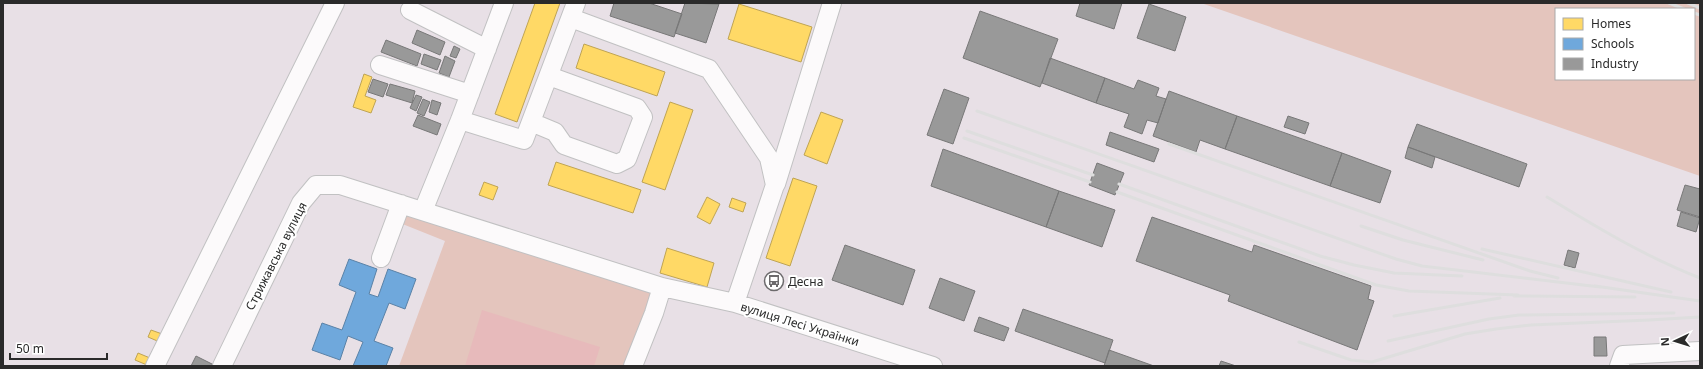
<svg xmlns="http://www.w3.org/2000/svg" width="1703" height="369" font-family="'Noto Sans',sans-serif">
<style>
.green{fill:#e4c5bd;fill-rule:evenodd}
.pitch{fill:#e7babb}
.homes{fill:#ffd966;stroke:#bfa454}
.schools{fill:#6fa8dc;stroke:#5a82a7}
.industry{fill:#999;stroke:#787878}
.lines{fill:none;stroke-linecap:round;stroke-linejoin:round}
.minor-casing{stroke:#c1c1c2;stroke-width:20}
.minor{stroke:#fcfafb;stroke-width:18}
.rail{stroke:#dedede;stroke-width:3}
.labels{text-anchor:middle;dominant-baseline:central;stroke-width:4;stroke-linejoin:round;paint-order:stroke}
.street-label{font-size:12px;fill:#2a2a2a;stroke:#fff}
.poi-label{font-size:12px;fill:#2a2a2a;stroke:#fff;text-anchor:start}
</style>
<rect width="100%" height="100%" fill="#e8e0e6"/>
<path class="green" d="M1201,3H1700V176ZM1556,9H1694V79H1556Z
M401,204L662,287L633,366H399L445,241L395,221Z"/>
<path class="pitch" d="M482,310L600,347L594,366H465Z"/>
<path class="homes" d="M535,3H560L517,122L495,114Z
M739,4L812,27L801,62L728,39Z
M584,44L665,72L657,96L576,68Z
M364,74L372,77L365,96L376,100L371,113L353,107Z
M670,102L693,110L665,190L642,182Z
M821,112L843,120L827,164L804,155Z
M556,162L641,190L633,213L548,185Z
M793,178L817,186L790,266L766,258Z
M484,182L498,187L493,200L479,195Z
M707,197L720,204L710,224L697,217Z
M732,198L746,203L743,212L729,207Z
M667,248L714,263L707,287L660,273Z
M151,330L165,335L162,343L148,337Z
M138,353L150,358L147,365L135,360Z"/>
<path class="schools" d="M349,259L377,269L369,294L378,297L388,269L416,279L405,309L389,303L374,341L393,348L386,366H353L363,342L348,336L340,360L312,350L322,323L342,330L356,292L339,285Z"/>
<path class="industry" d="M614,3H649L682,14L674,37L610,16Z
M685,3L719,4L706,43L675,33Z
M1080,3H1122L1114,29L1076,16Z
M1149,4L1186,17L1175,51L1137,38Z
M980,11L1058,39L1040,87L963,58Z
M417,30L445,42L440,55L412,43Z
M386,40L421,54L417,66L381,52Z
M454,46L460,49L456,58L450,56Z
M424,54L441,60L437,70L421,64Z
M445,56L455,61L449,77L439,73Z
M1050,58L1105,78L1096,103L1042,83Z
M1105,78L1134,89L1138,80L1159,88L1156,96L1166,99L1158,123L1147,120L1142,134L1124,127L1129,114L1096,103Z
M373,79L388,84L383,97L368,92Z
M390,84L415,91L412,103L386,95Z
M944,89L969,98L953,144L927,135Z
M1169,91L1237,116L1225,149L1200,140L1196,152L1153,136Z
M416,95L422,97L416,111L410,108Z
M423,99L430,102L424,116L417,113Z
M432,100L441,103L437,115L429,112Z
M418,115L441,124L437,135L413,126Z
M1237,116L1342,153L1330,186L1225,149Z
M1288,116L1309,123L1305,134L1284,127Z
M1417,124L1527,164L1519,187L1408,147Z
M1110,132L1159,149L1154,162L1106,145Z
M1408,147L1435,157L1432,168L1405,158Z
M943,149L1059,191L1046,227L931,186Z
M1342,153L1391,171L1380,203L1330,186Z
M1097,163L1124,173L1115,195L1089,185Z
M1685,185L1700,189V217L1677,210Z
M1059,191L1115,210L1102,247L1046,227Z
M1681,212L1700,218L1696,232L1677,226Z
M1152,217L1252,252L1254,245L1371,286L1368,299L1374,301L1357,350L1228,301L1230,295L1136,261Z
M845,245L915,270L903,305L832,280Z
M1568,250L1579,253L1575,268L1564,265Z
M940,278L975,291L964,321L929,308Z
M1023,309L1113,340L1105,363L1015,331Z
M979,317L1009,328L1004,341L974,331Z
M1594,337H1606L1607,356H1594Z
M1109,350L1154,366H1104Z
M196,356L214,365V366H191Z
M1221,361L1236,366H1219Z"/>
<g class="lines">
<defs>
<path id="minor" d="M410,10L487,49
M571,18L709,69L769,158L775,185L735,303L933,366
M380,65L470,94
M460,120L524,140L576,3
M531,122L555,132L564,145L617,164L627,159L643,117L637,108L549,76
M776,184L832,3
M423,211L460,120L504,3
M381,258L401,204
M155,366L335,3
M222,366L301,203L316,185H340L662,287L735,303
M633,366L654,313L662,287
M1619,366L1623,355L1700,351"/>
</defs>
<use href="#minor" class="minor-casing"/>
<use href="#minor" class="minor"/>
<path class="rail" d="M1669,3L1684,9
M1688,3L1700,8
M1694,13L1700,15
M977,111L1396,259L1422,266L1600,287
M967,131L1093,175
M964,138L1090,182
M1169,144L1530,271L1558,278
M1119,184L1320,256L1354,265L1394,273L1462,276
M1117,192L1376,285L1409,291L1518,295
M1547,197C1598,228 1644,256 1700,278
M1361,226L1403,240L1483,260
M1482,249L1671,292
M1595,286L1700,301
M1514,296L1635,297
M1394,316L1500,298
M1388,341L1489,319L1519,315L1674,313
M1299,342L1351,360L1372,362L1465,334L1496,329L1531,325L1649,320L1700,317"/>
</g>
<defs>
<symbol id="bus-ring" viewBox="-11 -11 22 22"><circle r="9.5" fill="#fff" stroke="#6c6a6c" stroke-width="1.5"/><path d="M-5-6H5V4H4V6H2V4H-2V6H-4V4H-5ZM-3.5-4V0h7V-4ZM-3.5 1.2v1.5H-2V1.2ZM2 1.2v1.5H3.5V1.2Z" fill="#6c6a6c"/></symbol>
</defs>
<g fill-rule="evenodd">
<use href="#bus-ring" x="763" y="270" width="22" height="22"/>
</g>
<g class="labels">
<g class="street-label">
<text transform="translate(276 256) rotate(-63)">Стрижавська вулиця</text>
<text transform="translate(800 324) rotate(17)">вулиця Лесі Українки</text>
</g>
<g class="poi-label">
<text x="788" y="281">Десна</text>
</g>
</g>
<rect width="1703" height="369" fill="none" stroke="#2a2a2a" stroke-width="8"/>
<rect x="1555" y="8" width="140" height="72" fill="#ffffff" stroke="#aaaaaa"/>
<rect x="1563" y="18" width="20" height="12" fill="#ffd966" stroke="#aaaaaa"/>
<text x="1591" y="28" font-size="12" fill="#2a2a2a">Homes</text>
<rect x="1563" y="38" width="20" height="12" fill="#6fa8dc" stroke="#aaaaaa"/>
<text x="1591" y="48" font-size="12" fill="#2a2a2a">Schools</text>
<rect x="1563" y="58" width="20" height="12" fill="#999999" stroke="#aaaaaa"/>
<text x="1591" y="68" font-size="12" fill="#2a2a2a">Industry</text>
<g transform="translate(1675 341) rotate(266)" stroke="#ffffff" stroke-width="3" paint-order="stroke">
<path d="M0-3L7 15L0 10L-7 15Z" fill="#2a2a2a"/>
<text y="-6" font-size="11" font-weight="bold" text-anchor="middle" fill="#2a2a2a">N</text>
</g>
<path d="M10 353v6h97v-6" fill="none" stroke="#2a2a2a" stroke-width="2"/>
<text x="16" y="353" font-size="12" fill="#2a2a2a" stroke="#ffffff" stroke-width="3" paint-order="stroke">50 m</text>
</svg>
